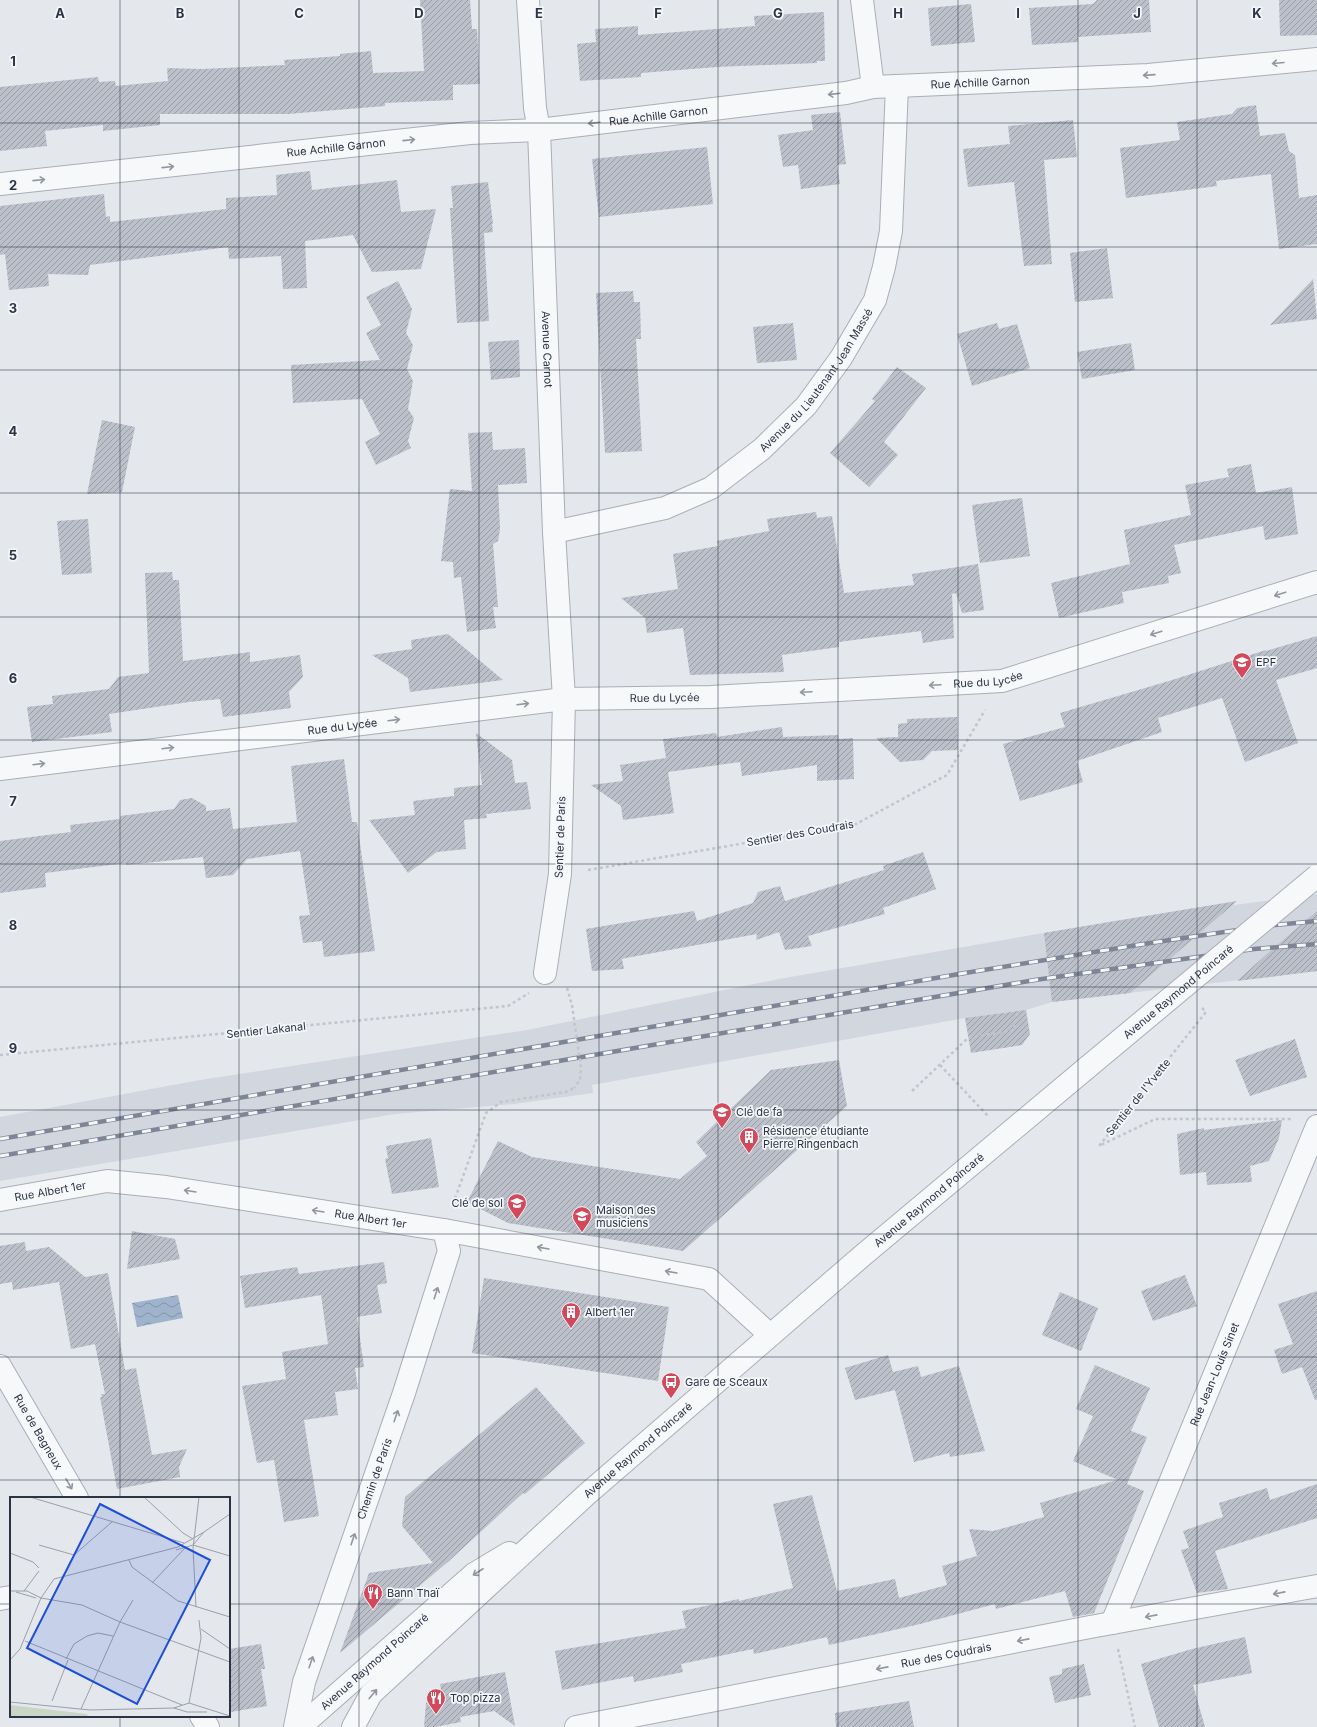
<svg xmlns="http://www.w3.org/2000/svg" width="1317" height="1727" font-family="Inter,sans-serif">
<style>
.built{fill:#d2d6de}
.water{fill:url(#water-waves)}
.building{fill:url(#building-hatch)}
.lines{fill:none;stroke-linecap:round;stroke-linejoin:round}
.minor-casing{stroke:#a9aeb7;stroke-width:24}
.path{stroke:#c2c5cb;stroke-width:2.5;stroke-dasharray:3 3;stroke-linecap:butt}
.minor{stroke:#f7f8fa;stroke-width:22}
.rail-casing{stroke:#7d8696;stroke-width:4.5}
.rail{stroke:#f4f6f9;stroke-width:3;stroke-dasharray:9;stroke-linecap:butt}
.minor-bridge-casing{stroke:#a9aeb7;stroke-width:24;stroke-linecap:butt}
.path-bridge{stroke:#c2c5cb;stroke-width:2.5;stroke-dasharray:3 3;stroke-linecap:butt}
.minor-bridge{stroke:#f7f8fa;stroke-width:22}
.oneway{stroke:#9196a0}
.grid{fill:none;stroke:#2b3445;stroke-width:1;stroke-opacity:0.55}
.labels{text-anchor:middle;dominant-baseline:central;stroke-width:3.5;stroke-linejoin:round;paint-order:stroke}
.street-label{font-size:11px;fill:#2b3445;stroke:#f4f6f9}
.poi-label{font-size:11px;fill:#2b3445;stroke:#f4f6f9;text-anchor:start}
.inset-road{fill:none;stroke:#9a9fa9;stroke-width:1}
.view{fill:#1d4ed8;fill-opacity:0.15;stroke:#1d4ed8;stroke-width:2}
.inset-edge{fill:none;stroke:#2b3445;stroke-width:2}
.grid-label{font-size:13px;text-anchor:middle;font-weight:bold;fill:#2b3445;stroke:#f4f6f9;stroke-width:3.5;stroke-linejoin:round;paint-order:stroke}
</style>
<defs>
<pattern id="water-waves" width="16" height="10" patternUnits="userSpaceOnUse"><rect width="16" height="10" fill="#9fb4cc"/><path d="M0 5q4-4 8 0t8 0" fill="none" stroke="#8293a7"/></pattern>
<pattern id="building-hatch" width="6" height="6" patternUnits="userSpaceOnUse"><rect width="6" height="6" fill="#bbc0ca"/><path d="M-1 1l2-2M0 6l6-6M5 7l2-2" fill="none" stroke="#989da6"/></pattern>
</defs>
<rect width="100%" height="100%" fill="#e4e7ec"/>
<path class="built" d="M1317,894V971L1052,1002L1026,1010L965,1018L592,1085L593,1093L514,1104L395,1114L0,1181V1117L200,1080L527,1030L779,979L1107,922L1232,902L1234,905Z"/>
<path class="water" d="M178,1295L183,1318L137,1327L132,1303Z"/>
<path class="building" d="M420,0H470L472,29H477L480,84L453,85V100L385,103V106L288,114H160V125L103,131V125L45,131L47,146L0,151V87L98,77L99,82L115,81L116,86L168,81L167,68L202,69L285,65L284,60L340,56V54L371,51L373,73L424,71Z
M1097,0H1149L1151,32L1078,37V42L1032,45L1029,8L1093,4Z
M1279,0H1317V35L1280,36Z
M971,4L975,42L931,46L928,8Z
M824,12L825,61H817V63L717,67L641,73V77L580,81L577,44L596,42L595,29L638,26V35L755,26L754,16Z
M1256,105L1260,136L1285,133L1289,151L1295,155L1299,198L1317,195V244L1279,249L1271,174L1216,181L1217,186L1126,198L1120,148L1180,140L1177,122L1232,114L1237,108Z
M840,112L846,164L837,165L840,184L801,189L798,165L783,167L778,135L813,130L811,115Z
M1073,120L1077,157L1044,160L1052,264L1024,266L1014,182L968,187L963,149L1010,144L1008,126Z
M707,147L713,204L599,217L592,159Z
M310,171L312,190L397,180L401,212L436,209L421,269L372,272L353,235L305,241L307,288L283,289L281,256L229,259L228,247L90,265L88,275L48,274L49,286L9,290L5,254L0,255V206L104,194L106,217L110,216V222L226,209V198L277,195L276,175Z
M488,182L493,224H492L493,232L484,233L489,321L457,323L450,208H453L451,186Z
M1107,248L1113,298L1075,302L1070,253Z
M1313,279L1317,319L1270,325Z
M398,281L412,309L406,333L413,345L407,369L413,381L408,409L414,418L408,441L411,448L376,465L365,442L380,434L362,399L293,403L291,365L380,360L366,333L381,325L366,297Z
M633,291L634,302H640L641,339H636L642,451L605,453L596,293Z
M793,323L797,360L757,363L753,327Z
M997,323L999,329L1017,324L1030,368L972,386L957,334Z
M519,340L520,377L491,380L488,342Z
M1131,343L1135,370L1082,379L1077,352Z
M897,367L926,388L884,442L898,455L869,487L830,453L875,401L872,399Z
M102,420L135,427L122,492L87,494Z
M492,432L493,450L525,448L527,483L498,485L500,529L498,541L493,544L498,607H493L496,628L467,632L461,577L454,578L453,562L441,561L450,489L472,491L468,433Z
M1251,464L1256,493L1292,487L1298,534L1265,540L1263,526L1174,545L1181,573L1168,576L1169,583L1122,592L1124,603L1059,618L1051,583L1130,564L1124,530L1191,515L1185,485L1229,477L1227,469Z
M1022,498L1030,556L980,563L972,505Z
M816,512L817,518L832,516L844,593L914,585L912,574L978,564L984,610L962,613L956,593L952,594L954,638L923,643L921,631L839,642V647L782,655L784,672L690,675L683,628L647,633L645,618L621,598L678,589L673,554L718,546L717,541L769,531L767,519Z
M88,519L92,573L62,575L57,521Z
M172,572L173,580H179L183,661L250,652V662L300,655L303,677L289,692L291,708L223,717L220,699L189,702L109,714L112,732L32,742L27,707L53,704L52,696L109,689L118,677L149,673L145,573Z
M448,634L503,680L410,692L408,678L372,655L412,649L411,640Z
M1317,636V668L1276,680L1298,743L1245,762L1222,698L1158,718L1162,732L1077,761L1083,782L1020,801L1003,744L1065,727L1060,713L1169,681L1266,650V651Z
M957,717L958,750L932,751L923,760L900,762L876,738L898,737V724L907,723V719Z
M782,727L783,737L838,735L839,739L853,738L854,779L817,781V765L742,776L740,762L668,772L674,813L623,820L621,806L591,785L623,781L620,765L666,758L663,739L716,733L717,737Z
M476,733L512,760L515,783L527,782L531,809L486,814L487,818L464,820L466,849L437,852L408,873L369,820L415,815L413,801L454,796V788L482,785Z
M344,759L352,822H357L375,951L324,957L322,941L303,943L299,916L310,915L300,851L247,859L233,875L206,878L203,857L126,865V863L45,873L46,887L0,893V841L71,832L70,825L120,819V816L174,809L180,800L192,798L206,806V811L230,808L233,829L297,822L291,766Z
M923,852L936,889L883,908L885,914L808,936L812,946L785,950L779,932L756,940L757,934L626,958L622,959L624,969L592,971L586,929L694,911L697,921L753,903L758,892L780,886L785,901L884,870L883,866Z
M1237,901L1130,993L1052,1002L1044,933Z
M1317,911V971L1237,981L1268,953Z
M1026,1010L1030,1034L1022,1045L971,1053L965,1018Z
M1295,1039L1307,1077L1250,1096L1235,1060Z
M839,1060L847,1106L683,1251L508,1223L467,1202L498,1141L532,1157L680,1179L707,1156L696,1142L771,1070Z
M1282,1120L1279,1138L1269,1161L1250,1166L1252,1182L1207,1185L1206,1172L1180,1175L1177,1134L1204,1128V1130Z
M431,1138L439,1187L392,1194L385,1159L388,1158L386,1146Z
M132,1231L175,1239L180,1259L127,1269Z
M25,1242L26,1251L49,1247L85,1277L108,1273L125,1370L136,1368L152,1455L187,1449L179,1467L180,1477L117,1489L100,1397H102L101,1394H105L95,1344L71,1349L59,1282L13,1290L12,1282L0,1284V1246Z
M384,1262L387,1283L377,1285L382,1313L357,1317L364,1367L355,1368L358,1389L335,1392L338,1415L304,1420L319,1516L284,1522L274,1460L257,1463L242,1386L286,1379L282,1352L328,1344L321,1295L245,1308L240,1276L297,1267L299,1274Z
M1185,1275L1197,1306L1153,1321L1141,1291Z
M484,1278L669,1307L658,1381L472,1353Z
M1317,1291V1400H1315L1302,1367L1282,1374L1274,1350L1293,1344L1278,1304Z
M1060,1292L1098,1308L1081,1351L1042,1335Z
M888,1355L893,1372L918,1366L921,1377L959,1366L985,1451L950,1457L949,1453L914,1462L895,1390L855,1400L845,1368Z
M1095,1365L1150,1388L1131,1431L1147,1437L1127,1484L1144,1491L1094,1613L1073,1617L1065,1591L996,1609L995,1604L920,1624L829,1645L827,1637L754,1654L753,1649L681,1664L683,1672L634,1682L633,1676L562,1690L555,1651L686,1628L682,1611L739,1599V1601L793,1588L773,1504L812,1495L837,1591L895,1579L899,1598L947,1585L942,1566L977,1556L969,1529L993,1531L1044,1517L1040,1503L1117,1480L1123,1482L1073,1461L1093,1416L1076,1409Z
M536,1387L585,1443L525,1494L523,1493L449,1561L340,1653L369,1573L433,1563L402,1526L405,1497Z
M1317,1484V1518L1215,1551L1228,1589L1197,1593L1181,1550L1189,1548L1183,1531L1223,1517L1219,1503L1267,1488L1270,1500Z
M1245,1637L1252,1673L1193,1685L1205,1727H1159L1141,1664L1192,1649Z
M261,1644L265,1669H261L267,1706L231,1712L229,1697V1649Z
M1084,1664L1091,1695L1055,1703L1049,1677L1062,1674V1669Z
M505,1672L515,1726L494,1711L460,1717L461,1722L435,1727H424L426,1703L441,1691L440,1684Z
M909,1701L914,1727H836L835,1713Z"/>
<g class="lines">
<defs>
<g id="minor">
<path id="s1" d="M528,0L535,108L539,130L554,532L564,699L560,874L545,973"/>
<path d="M862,0L873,87"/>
<path id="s2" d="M0,184L470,133L539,130L846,93L873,87L1148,75L1317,59"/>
<path id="s3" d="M554,532L665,508L711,488L762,449L806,406L841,358L875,300L884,267L891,231L897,86"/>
<path id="s4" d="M0,769L564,699L711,697L1002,681L1317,582"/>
<path id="s5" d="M0,1200L107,1181L166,1187L444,1230L709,1279L770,1335"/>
<path id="s6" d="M0,1366L77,1498"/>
<path d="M0,1599L11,1597"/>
<path id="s7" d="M1112,1623L1317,1126"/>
<path d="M201,1716L208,1727"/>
<path id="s8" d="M295,1727L304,1682L404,1393L449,1251L444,1230"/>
<path id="s9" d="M300,1727L474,1574L509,1553"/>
<path id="s10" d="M353,1727L371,1694L586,1495L862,1256L1089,1066"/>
<path id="s11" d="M576,1727L1090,1627L1317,1586"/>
</g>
</defs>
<use href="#minor" class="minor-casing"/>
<path class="path" d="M588,870L856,824L947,775L985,710
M567,988L572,1005
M1202,1008L1206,1012L1099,1146L1155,1119H1291
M0,1055L508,1006L529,993
M940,1065L988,1116
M912,1091L968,1038L1014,1030L1018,1011
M453,1204L486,1113L501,1102L566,1092L574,1088
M1118,1649L1135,1727"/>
<use href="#minor" class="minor"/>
<defs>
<path id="rail" d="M0,1139L965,973L1150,943L1265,926L1317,921
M0,1156L1035,980L1254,949L1317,944"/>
</defs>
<use href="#rail" class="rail-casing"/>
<use href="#rail" class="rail"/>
<defs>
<g id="minor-bridge">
<path id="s12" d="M1089,1066L1317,876"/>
</g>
</defs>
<use href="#minor-bridge" class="minor-bridge-casing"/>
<path class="path-bridge" d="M572,1005L581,1068L580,1080L574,1088"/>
<use href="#minor-bridge" class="minor-bridge"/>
</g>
<defs><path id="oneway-shaft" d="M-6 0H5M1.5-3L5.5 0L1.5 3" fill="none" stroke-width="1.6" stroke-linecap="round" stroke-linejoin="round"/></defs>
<g class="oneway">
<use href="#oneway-shaft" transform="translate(1278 63) rotate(175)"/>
<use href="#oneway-shaft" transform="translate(1149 75) rotate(176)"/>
<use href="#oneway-shaft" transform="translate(834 94) rotate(173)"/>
<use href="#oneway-shaft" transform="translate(594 123) rotate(173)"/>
<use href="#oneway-shaft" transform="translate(409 140) rotate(-6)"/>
<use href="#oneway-shaft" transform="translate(168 167) rotate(-6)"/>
<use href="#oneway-shaft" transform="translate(39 180) rotate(-6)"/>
<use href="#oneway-shaft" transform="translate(1280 594) rotate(162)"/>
<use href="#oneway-shaft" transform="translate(1156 633) rotate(162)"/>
<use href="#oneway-shaft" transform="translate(935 685) rotate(177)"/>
<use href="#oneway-shaft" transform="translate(806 692) rotate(177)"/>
<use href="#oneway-shaft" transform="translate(523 704) rotate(-7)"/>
<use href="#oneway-shaft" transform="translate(394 720) rotate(-7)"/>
<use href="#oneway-shaft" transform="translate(168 748) rotate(-7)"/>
<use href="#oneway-shaft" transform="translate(39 764) rotate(-7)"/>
<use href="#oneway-shaft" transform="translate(190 1191) rotate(-171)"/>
<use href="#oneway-shaft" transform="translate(318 1211) rotate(-171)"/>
<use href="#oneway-shaft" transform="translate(543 1248) rotate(-170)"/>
<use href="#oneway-shaft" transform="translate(671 1272) rotate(-170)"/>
<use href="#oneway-shaft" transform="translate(436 1293) rotate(-72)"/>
<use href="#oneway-shaft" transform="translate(396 1416) rotate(-71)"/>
<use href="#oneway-shaft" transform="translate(69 1484) rotate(60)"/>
<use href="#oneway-shaft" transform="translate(353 1539) rotate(-71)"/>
<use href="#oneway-shaft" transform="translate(478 1572) rotate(147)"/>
<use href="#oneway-shaft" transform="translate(1279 1593) rotate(169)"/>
<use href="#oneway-shaft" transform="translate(1151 1616) rotate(169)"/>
<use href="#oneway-shaft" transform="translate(1023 1640) rotate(169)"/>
<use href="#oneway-shaft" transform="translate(311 1662) rotate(-71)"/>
<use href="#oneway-shaft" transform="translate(882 1668) rotate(169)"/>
<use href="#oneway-shaft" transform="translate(373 1694) rotate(-50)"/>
</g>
<path class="grid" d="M120,0V1498M239,0V1727M359,0V1727M479,0V1727M599,0V1727M718,0V1727M838,0V1727M958,0V1727M1078,0V1727M1197,0V1727M0,123H1317M0,247H1317M0,370H1317M0,493H1317M0,617H1317M0,740H1317M0,864H1317M0,987H1317M0,1110H1317M0,1234H1317M0,1357H1317M0,1480H1317M0,1604H11M229,1604H1317M120,1716V1727"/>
<defs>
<symbol id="university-pin" viewBox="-11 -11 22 30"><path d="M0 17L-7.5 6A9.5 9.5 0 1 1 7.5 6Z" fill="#d1495b" stroke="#f4f6f9"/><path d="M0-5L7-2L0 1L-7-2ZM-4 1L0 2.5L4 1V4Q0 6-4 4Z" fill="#fff"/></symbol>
<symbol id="school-pin" viewBox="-11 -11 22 30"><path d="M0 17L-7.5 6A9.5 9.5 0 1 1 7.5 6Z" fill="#d1495b" stroke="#f4f6f9"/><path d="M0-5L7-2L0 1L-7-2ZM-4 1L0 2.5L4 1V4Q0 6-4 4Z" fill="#fff"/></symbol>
<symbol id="building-pin" viewBox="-11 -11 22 30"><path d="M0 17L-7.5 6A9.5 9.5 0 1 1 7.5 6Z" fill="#d1495b" stroke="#f4f6f9"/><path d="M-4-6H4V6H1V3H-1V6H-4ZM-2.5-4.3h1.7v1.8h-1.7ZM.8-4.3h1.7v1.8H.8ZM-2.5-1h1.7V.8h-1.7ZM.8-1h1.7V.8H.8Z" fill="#fff"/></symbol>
<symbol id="bus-pin" viewBox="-11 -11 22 30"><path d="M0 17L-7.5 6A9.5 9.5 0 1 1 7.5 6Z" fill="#d1495b" stroke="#f4f6f9"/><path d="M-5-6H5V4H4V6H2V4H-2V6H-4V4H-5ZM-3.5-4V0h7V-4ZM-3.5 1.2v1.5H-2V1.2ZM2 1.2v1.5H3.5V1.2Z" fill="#fff"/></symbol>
<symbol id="restaurant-pin" viewBox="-11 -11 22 30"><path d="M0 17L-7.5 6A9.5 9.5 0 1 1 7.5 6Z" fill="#d1495b" stroke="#f4f6f9"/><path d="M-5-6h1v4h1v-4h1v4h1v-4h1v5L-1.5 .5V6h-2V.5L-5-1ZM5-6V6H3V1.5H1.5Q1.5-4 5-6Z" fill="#fff"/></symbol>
</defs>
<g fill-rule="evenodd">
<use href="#university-pin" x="1231" y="651" width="22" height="30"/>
<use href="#school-pin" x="711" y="1101" width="22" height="30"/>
<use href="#building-pin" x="738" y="1126" width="22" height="30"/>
<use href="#school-pin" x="506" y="1192" width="22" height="30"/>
<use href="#school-pin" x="571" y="1205" width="22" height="30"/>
<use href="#building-pin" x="560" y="1301" width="22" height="30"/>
<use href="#bus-pin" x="660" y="1371" width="22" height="30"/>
<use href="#restaurant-pin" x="362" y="1582" width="22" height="30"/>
<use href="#restaurant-pin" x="425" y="1687" width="22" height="30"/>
</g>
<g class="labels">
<g class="street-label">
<text stroke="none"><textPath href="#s2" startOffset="986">Rue Achille Garnon</textPath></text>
<text stroke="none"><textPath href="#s2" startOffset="662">Rue Achille Garnon</textPath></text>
<text stroke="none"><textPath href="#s2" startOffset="338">Rue Achille Garnon</textPath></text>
<text stroke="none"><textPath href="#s1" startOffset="350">Avenue Carnot</textPath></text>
<text stroke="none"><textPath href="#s3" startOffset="316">Avenue du Lieutenant Jean Massé</textPath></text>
<text stroke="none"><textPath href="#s4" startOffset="993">Rue du Lycée</textPath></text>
<text stroke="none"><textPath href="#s4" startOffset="669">Rue du Lycée</textPath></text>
<text stroke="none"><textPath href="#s4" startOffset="345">Rue du Lycée</textPath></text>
<text transform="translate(800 833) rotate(-10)">Sentier des Coudrais</text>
<text transform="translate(560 837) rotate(-88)">Sentier de Paris</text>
<text stroke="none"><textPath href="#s12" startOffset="116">Avenue Raymond Poincaré</textPath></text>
<text transform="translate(266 1030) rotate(-6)">Sentier Lakanal</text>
<text transform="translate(1138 1097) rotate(-51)">Sentier de l'Yvette</text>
<text stroke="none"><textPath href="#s5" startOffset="51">Rue Albert 1er</textPath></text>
<text stroke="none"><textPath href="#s10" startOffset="783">Avenue Raymond Poincaré</textPath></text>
<text stroke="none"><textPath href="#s5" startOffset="375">Rue Albert 1er</textPath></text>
<text stroke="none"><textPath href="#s7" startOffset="269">Rue Jean-Louis Sinet</textPath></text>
<text stroke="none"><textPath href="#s6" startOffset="76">Rue de Bagneux</textPath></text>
<text stroke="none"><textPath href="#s10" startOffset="399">Avenue Raymond Poincaré</textPath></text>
<text stroke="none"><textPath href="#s8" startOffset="261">Chemin de Paris</textPath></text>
<text stroke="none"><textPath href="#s11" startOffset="377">Rue des Coudrais</textPath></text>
<text stroke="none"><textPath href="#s9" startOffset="99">Avenue Raymond Poincaré</textPath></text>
</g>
<g class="poi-label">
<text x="1256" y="662">EPF</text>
<text x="736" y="1112">Clé de fa</text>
<text x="763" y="1131">Résidence étudiante<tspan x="763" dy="13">Pierre Ringenbach</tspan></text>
<text x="503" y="1203" text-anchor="end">Clé de sol</text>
<text x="596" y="1210">Maison des<tspan x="596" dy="13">musiciens</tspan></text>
<text x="585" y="1312">Albert 1er</text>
<text x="685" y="1382">Gare de Sceaux</text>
<text x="387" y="1593">Bann Thaï</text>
<text x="450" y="1698">Top pizza</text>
</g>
</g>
<g transform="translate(10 1497)">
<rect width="220" height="220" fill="#e4e7ec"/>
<path d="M0,208L77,217L78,220H0Z" fill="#c9d6c5"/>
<path d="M43,214L73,220H42Z" fill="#c9d6c5"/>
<path class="inset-road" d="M20,0L174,46M134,0L173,36L183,42M29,48L64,58L103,24M183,48L220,59M166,53L183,48L194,35L220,17M0,56L23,65L29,71M119,63L122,70L168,104L220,120M142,86L175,51M0,94H17L31,101L72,108L110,125L220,165M14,94L29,74M6,95L26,101M186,110L183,51L189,0M191,132L220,152M15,144L172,208M56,162L64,147L77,139L88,136L103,139M0,163L10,152L31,101L44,82L168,50L194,35M42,204L58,163M0,205L80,213L164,211L179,206L220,219M179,206L191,141L189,123M164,211L177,215H197M71,212L110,125L123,103"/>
<path class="view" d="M90,7L200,63L127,207L17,151Z"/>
<rect width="220" height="220" class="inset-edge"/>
</g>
<g class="grid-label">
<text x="60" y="18">A</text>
<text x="180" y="18">B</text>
<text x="299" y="18">C</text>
<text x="419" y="18">D</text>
<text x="539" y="18">E</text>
<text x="658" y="18">F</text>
<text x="778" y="18">G</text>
<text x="898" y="18">H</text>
<text x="1018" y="18">I</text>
<text x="1137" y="18">J</text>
<text x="1257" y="18">K</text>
<text x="13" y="66">1</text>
<text x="13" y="190">2</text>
<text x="13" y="313">3</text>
<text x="13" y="436">4</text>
<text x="13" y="560">5</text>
<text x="13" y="683">6</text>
<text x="13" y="806">7</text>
<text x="13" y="930">8</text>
<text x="13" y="1053">9</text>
</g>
</svg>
